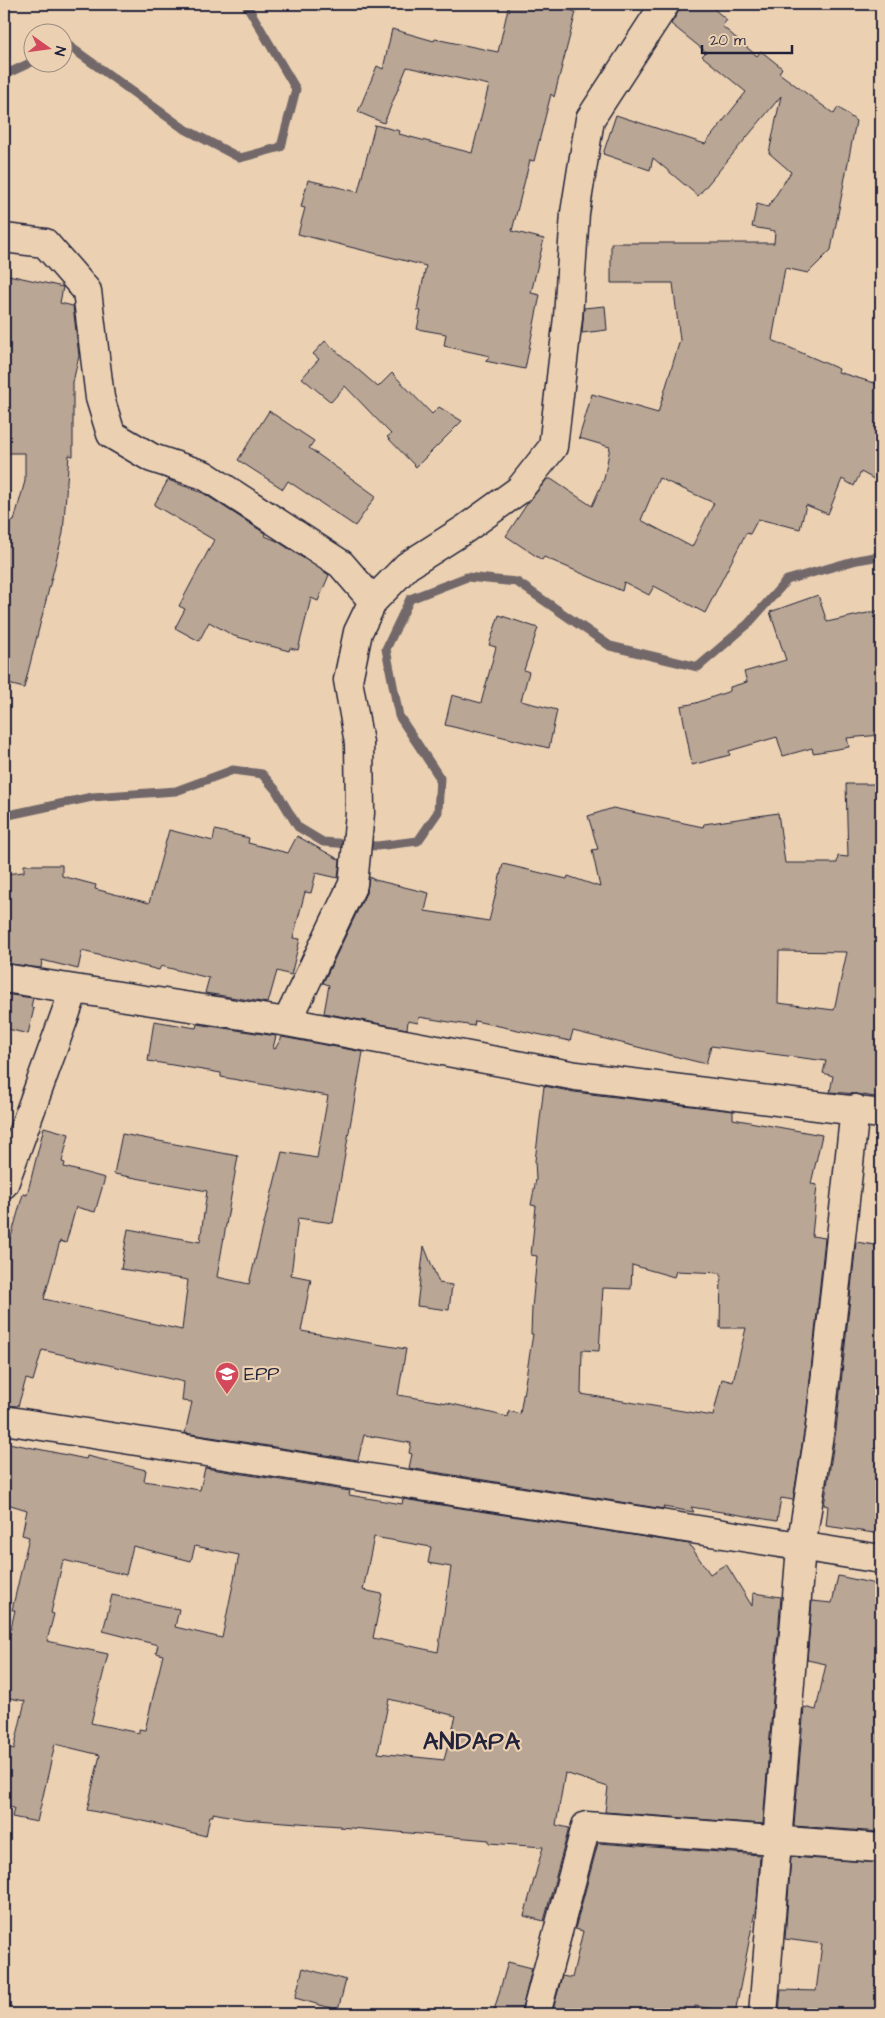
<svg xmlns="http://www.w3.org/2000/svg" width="885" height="2018" font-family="'Architects Daughter',sans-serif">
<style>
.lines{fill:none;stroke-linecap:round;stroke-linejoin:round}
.stream{stroke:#72676a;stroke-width:9}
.building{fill:#b9a694;stroke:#22223b;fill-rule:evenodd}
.minor-casing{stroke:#22223b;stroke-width:31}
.minor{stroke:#ebd1b2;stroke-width:28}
.labels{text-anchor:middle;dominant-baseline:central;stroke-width:4.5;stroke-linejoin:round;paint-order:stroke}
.poi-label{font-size:19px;fill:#22223b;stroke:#ebd1b2;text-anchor:start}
.district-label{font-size:24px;font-weight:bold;letter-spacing:1px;fill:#22223b;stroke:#ebd1b2}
</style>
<rect width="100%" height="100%" fill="#ebd1b2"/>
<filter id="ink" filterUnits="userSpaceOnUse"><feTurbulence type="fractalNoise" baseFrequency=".02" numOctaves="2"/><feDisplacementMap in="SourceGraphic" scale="10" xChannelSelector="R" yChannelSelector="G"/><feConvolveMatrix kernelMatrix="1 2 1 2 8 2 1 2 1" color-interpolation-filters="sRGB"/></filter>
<g filter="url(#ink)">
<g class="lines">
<path class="stream" d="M62,48L69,46L183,128L240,158L281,147L296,89L246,4
M4,75L32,62
M4,816L92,797L176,791L233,770L262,774L275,789L298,827L323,842L377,846L418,841L438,812L440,778L399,716L386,649L410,599L467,577L517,582L610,646L698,667L748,624L787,580L857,560L881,556"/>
</g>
<path class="building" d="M509,4H547L576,12L554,97L551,94L534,161L530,160L512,231L544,239L531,293L540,295L525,369L485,361L490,356L444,346L446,334L417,329L421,311L417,310L426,266L298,234L305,208L301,207L308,180L358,192L375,125L400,131L399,134L472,153L489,85L407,67L384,123L358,112L377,66L383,69L392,29L434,41L435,39L498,52Z
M683,4H708L727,20L722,26L757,56L761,51L782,68L779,73L834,114L838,107L856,121L831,250L808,273L785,268L772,340L839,369L838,372L881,385V483L861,472L854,486L842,479L828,514L806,505L800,529L758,519L750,534L746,533L705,613L654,586L649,595L624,582L622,591L544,557L542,560L506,536L527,504L547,479H551L592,506L604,479L610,447L579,438L592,394L658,413L680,340L673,283H611V243H774L775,231L752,227L757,204L768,207L791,172L769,153L781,96L698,196L653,158L650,170L603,154L616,115L705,144L746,92L702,56L706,52L671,24ZM659,478L714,503L692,547L641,520Z
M4,274L63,287L60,303L73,306L79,356L73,382V456L69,455L63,533L24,688L4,683V519L14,521L25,481V453H5Z
M605,306L607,330L582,333L584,308Z
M325,341L378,387L392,373L432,414L439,407L462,421L416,467L387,437L391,434L345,386L331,402L302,378L319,359L313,354Z
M269,411L314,441L309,448L376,496L355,526L288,481L283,489L238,460Z
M168,480L203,493L266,534L265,536L277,541L329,575L318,601L311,598L298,650L290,648L289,651L234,636L209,622L199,641L175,628L185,609L179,606L214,540L154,505Z
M818,595L827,622L881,610V735L847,738L849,747L813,753L812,748L783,756L777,737L729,751L730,755L692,765L681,706L696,703L730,691V687L747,682L744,672L786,660L770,612Z
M499,615L538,628L524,670L529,672L521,701L557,710L549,748L474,730V732L445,725L452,695L481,703L496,647L489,645Z
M846,784H881V1098L857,1094L830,1092L833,1076L823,1073L826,1061L711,1046L706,1064L573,1031L570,1041L475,1021L474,1026L419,1017L418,1023L408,1021L407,1029L324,1013L329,985L323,983L367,891L369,877L375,880L429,893L425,911L489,921L503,864L567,879L568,876L600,887L592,850L598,849L588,816L613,808L703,827L704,824L778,813L785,863H837L838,856L848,857ZM779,951L847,952L834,1010L778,1003Z
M169,830L213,841L215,830L249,838L248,843L288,853L297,836L340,860L338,878L316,873L311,893L305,892L293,938L300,939L291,975L277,971L268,1003L205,993L209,978L161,966L159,970L82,951L78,969L42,960L41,968L4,963L6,905H4V874L24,872V865H62V876L96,885L95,889L149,903Z
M4,994L33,998L31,1007L34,1008L28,1034L4,1028Z
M154,1021L196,1028L197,1024L276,1036L273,1048L275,1049L282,1037L363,1052L333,1223L298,1218L291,1275L311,1279L301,1331L406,1349L398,1395L448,1403L508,1417L509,1411L520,1414L533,1334H531L532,1308L537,1256L531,1255L536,1206L531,1205L536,1179L535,1161L544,1086L574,1092L733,1111V1119L822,1135L811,1184L817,1185L812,1236L825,1238L805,1426L793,1500L781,1498L777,1521L691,1507L694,1512L663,1507L664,1509L409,1468L412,1454L409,1453L411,1443L364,1435L358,1460L185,1433L192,1402L182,1401L184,1382L42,1350L33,1381L26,1379L18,1406L4,1405V1235L11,1237L23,1194L27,1195L44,1127L69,1134L62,1162L65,1163L64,1167L105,1178L95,1212L76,1207L66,1243L60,1241L44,1299L182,1330L188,1280L121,1269L128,1229L200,1242L207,1191L114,1174L122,1134L238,1156L217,1277L249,1284L282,1152L317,1158L328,1096L221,1077V1073L148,1061ZM632,1265L674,1277L676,1271L721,1273L720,1328H746L733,1382L722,1379L713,1416L581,1394L582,1350L599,1351L603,1288L631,1289Z
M856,1242L881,1246V1534L826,1526L828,1506L824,1505L836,1430Z
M424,1246L439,1283L452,1285L449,1310L417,1306Z
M4,1442L86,1459L87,1456L146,1470L144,1481L200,1490L205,1468L350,1491L349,1495L402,1504L403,1499L689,1544L710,1574L726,1564L752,1606L753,1593L781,1597L763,1824L605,1812L608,1787L565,1773L556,1825L569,1828L544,1921L524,1916L543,1847L489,1843V1840L340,1827V1826L243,1819L213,1813V1816H210L206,1836L153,1823L87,1810L100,1755L55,1744L37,1822L12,1817L14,1808L4,1805V1746L14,1749L25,1701L4,1697V1659L15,1610H12L29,1537L22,1535L27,1510L4,1503ZM374,1537L431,1547L428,1563L451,1567L438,1652L373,1638L382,1594L363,1590ZM133,1546L191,1561L195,1546L239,1555L222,1638L175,1627L179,1609L112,1595L103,1631L158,1645L156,1653L163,1655L145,1730L139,1729V1733L91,1723L108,1654L47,1641L54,1614L51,1613L63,1560L126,1575ZM389,1699L456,1716L444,1760L378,1753Z
M838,1576L881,1585V1832L794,1826L804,1707L816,1710L826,1664L807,1660L812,1601L832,1603Z
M598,1843L760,1855L757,1901L735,2013L695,2006L694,2014H552L562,1976L572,1978L583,1931L575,1929Z
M791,1857L881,1863V2014H815L779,2012L781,1990L816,1991L822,1944L785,1939Z
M508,1962L532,1968L521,2014H493Z
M303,1968L346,1980L338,2010L295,1998Z"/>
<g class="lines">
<defs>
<path id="minor" d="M4,238L45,243L87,291L100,398L111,434L152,458L204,475L341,564L373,601
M4,978L287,1022L576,1076L881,1114
M287,1022L353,884L360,813L359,743L348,680L358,632L373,601L407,566L465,529L519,490L553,447L568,317L575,213L590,119L665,4
M4,1184L74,990
M4,1420L881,1559
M536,2014L586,1826L881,1848
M763,2014L801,1547L820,1428L855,1109"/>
</defs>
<use href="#minor" class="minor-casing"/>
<use href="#minor" class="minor"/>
</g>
</g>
<defs>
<symbol id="school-pin" viewBox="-11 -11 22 30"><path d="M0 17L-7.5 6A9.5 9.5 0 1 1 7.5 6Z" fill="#d1495b" stroke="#ebd1b2"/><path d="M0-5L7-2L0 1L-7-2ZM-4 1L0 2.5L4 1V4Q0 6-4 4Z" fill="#fff"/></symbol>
</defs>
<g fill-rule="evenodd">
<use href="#school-pin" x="213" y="1360" width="28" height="38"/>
</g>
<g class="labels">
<g class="poi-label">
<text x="244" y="1374">EPP</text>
</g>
<g class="district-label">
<text x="472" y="1742">ANDAPA</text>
</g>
</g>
<rect width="885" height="2018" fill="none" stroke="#ebd1b2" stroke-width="20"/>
<rect x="10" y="10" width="865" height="1998" fill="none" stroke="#22223b" stroke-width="2" filter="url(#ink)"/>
<g transform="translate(48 48) rotate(104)"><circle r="24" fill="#ebd1b2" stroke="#9b8b82"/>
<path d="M0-4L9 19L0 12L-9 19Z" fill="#d1495b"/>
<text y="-8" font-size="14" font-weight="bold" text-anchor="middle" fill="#22223b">N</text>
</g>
<path d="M702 45v8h90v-8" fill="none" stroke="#22223b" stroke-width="2.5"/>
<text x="710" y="45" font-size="15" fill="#22223b" stroke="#ebd1b2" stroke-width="4" paint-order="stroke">20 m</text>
</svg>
